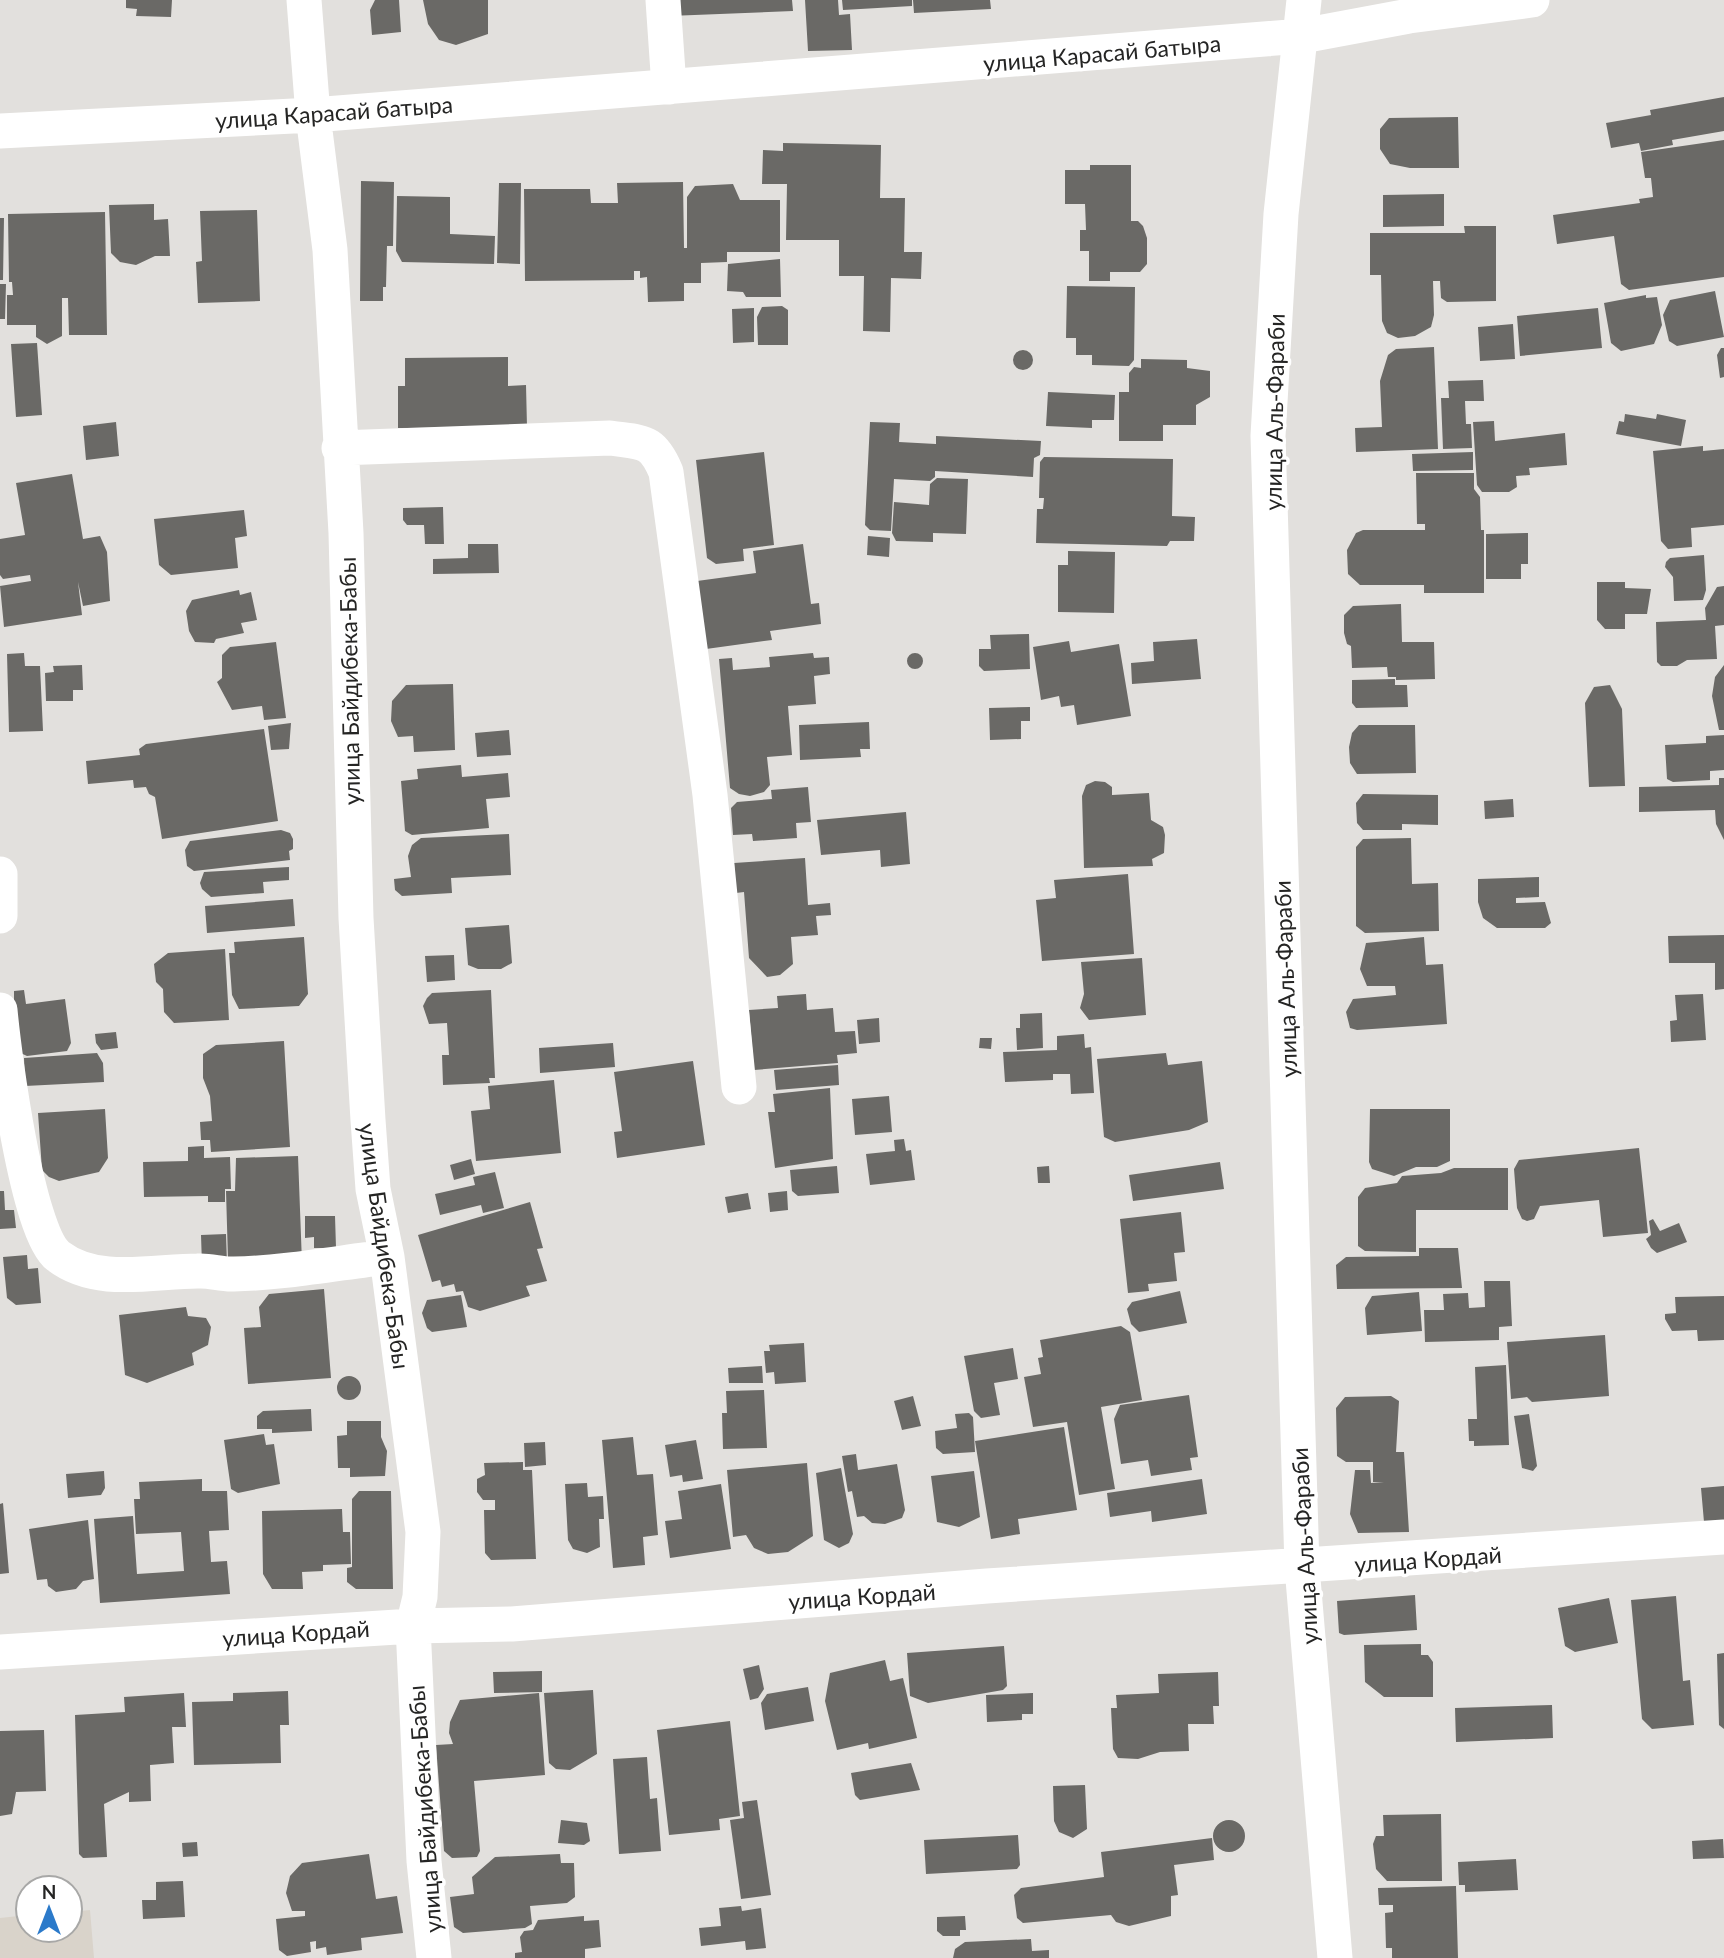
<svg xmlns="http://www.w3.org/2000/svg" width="1724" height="1958" font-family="Lato,sans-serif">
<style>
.built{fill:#d9d3ca}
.building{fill:#6a6966}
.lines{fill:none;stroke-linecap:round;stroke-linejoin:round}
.minor{stroke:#fff;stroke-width:35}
.labels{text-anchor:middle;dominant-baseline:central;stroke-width:7;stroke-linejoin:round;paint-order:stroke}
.street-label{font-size:23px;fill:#252524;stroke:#fff}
</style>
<rect width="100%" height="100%" fill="#e2e0dd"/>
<path class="built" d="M90,1910L94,1958H0V1918L28,1915V1930H70V1912Z"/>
<path class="building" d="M126,0H172L171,17L136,16L137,9L126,8Z
M375,0H399L401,32L372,35L370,10Z
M423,0H488V34L456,45L439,40L428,24Z
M669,0H792L793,11L669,16Z
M805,0H838L839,15L850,14L852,50L808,51Z
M842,0H912V6L843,10Z
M913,0H990L991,9L914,13Z
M1724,97V131L1672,140L1673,145L1641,151L1639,143L1611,148L1606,123L1651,115L1650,110Z
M1458,117L1459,168H1410L1390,164L1380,149V129L1389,118Z
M1724,140V277L1629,290L1621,284L1614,236L1557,244L1553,215L1640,203L1639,199L1653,197L1651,178H1645L1641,152Z
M783,143L881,145L880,198H905L904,252H922L921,279L891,278L890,332L863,331L864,276H839V240H786L787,184H762L763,150L783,151Z
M1090,165H1131V221H1138L1143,226L1147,238V264L1140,272H1110V281H1089V251H1080V230H1086L1085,204H1065V170H1090Z
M361,181L394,182L393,246H387L386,287H383V301H360Z
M683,182L684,248H687V197L695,186L733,184L740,200H780V252H727V262L701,263V283H684V301L648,302L647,277L640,278V271H634V280L525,281L524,189H590L591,203H618L617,183Z
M499,183H521L520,264L497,263Z
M1444,194V226L1383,227V195Z
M397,196L450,197V234L495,236L494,264L402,262L396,251Z
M154,204V220L168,219L170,256H155L136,265L120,262L111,253L109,205Z
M257,210L260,301L198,303L196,262L202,261L200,211Z
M105,212L107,335H69L68,298H62V336L47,344L36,337V325H7V295H13L12,282H9L8,214Z
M0,218H4L3,280H0Z
M1464,226H1496V301L1447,302L1441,298L1440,281H1433L1434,315L1431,327L1415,336L1398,338L1387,333L1382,321L1381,275H1370V233H1465Z
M780,259L781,297H746L743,292L727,291L728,264Z
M0,284H6L5,319H0Z
M1067,286L1135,287L1134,360L1129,366L1092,365V355H1076V338H1066Z
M1715,291L1724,337L1677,346L1669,341L1663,315L1670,300Z
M1646,295V298L1657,297L1662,325L1654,344L1621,351L1611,343L1604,303Z
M782,306L788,310V345H758L757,317L762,307Z
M754,308V342L733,343L732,309Z
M1598,308L1602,348L1520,356L1517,316Z
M1513,324L1515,359L1480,361L1478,327Z
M37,343L42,415L16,417L11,344Z
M1434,347L1438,449L1356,452L1355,428L1382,427L1380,381L1388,355L1396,349Z
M1721,348H1724V377L1720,378L1717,355Z
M1013 360a10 10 0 1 1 20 0a10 10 0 1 1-20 0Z
M508,357V386L526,385L527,427L398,428V386H405V358Z
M1141,359L1187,360V368L1210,371V397L1196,405V425H1163V441H1119V392H1129V373L1134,367L1141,368Z
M1483,380L1484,401H1465L1466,424H1471L1472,448L1443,449L1441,398H1449L1448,381Z
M1048,392L1115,395L1114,420H1092V428L1046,426Z
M1625,414L1656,419L1657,414L1686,420L1681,446L1616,434L1619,421L1624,422Z
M1494,421L1495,441L1565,433L1567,465L1529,468L1530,475L1516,476L1517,487L1509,492H1482L1477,485L1473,422Z
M116,422L119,456L86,460L83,426Z
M870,422L900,423L899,442L936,444V436L1041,441L1040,455L1034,458L1033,477L935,471V477L930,481L894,479L891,531L870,530L865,525Z
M1703,446V451L1724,449V525L1691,528L1692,547L1668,549L1661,541L1653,451Z
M764,452L774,545L743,549L744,561L716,564L707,558L696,460Z
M1473,452V470L1413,471L1412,454Z
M1044,457L1173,459L1172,516L1195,517L1194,541H1170L1167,546L1036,543L1037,509H1043L1044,498H1039L1040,462Z
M1416,473H1474V489L1480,497L1481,530H1484V593H1424V585H1360L1348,574L1347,550L1356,533L1363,530H1425V524H1417Z
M72,474L83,539L100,536L107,552L110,601L83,606L78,582L82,615L4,627L0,586L31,581L30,575L3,579L0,575V539L25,535L16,483Z
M937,478L968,479L966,534L933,533V542L896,541L892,533L894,502L929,505L930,484Z
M443,507L444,544H425L424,525H407L403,520V508Z
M244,510L247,536L235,538L238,568L171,575L159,565L154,519Z
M1528,533V564H1521V579H1486V534Z
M868,536L890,538L889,557L867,555Z
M468,544H498L499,573L433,574V559L468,558Z
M803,544L811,604L819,603L821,624L770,631L772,640L706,649L697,581L756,573L753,551Z
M1068,551L1115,552L1114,613L1058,612V565H1068Z
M1704,555L1706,590L1703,600L1674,601L1673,577L1665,567L1666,562L1670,558Z
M1597,582H1625V588L1651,589L1647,614H1625V629H1605L1597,620Z
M1724,586V625L1715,626L1717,659L1687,660L1677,666H1661L1657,662L1656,622L1706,620L1705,608L1717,587Z
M239,590L240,595L251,592L257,620L241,623L244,633L216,639L214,643L195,642L189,631L186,611L192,600Z
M1401,604L1402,642H1434L1435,679L1396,680V677H1388L1387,667L1352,668L1351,646L1347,644L1344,633V615L1353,606Z
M1029,634L1030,669L984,671L979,666V649H991L990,635Z
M1197,639L1201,679L1132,684L1131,663L1154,661L1153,642Z
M1069,641L1071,652L1119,644L1131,716L1077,725L1074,705L1061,707L1059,696L1041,700L1033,647Z
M276,642L286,718L264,720L262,706L232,710L217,682L222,678V655L230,647Z
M907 661a8 8 0 1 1 16 0a8 8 0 1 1-16 0Z
M24,653L25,666H40L43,731L9,732L7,654Z
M813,653L814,658L829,657L830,674L814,676L816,704L788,706L792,755L767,757L770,785L764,792L750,796L739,794L730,788L719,659L732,658L733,670L770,667L769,657Z
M82,665L83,690H73V701H46L45,673L54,672L53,666Z
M1724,665V730H1719L1712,696L1715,677Z
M1395,679V685H1407L1408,707L1356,708L1352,703V680Z
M453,684L455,750L414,752L413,736L398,737L391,721L392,701L406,685Z
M1610,685L1622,709L1625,786L1589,787L1585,703L1594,687Z
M1030,707V721H1021V739L990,740L989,708Z
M869,722L870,749H860L861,757L800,760L799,725Z
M291,723L289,749L271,750L268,726Z
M1359,725H1415L1416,773L1357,774L1350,763L1349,747L1352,733Z
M264,729L278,821L162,839L155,797L149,794L146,787L134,788L133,780L88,784L86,761L140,755L139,749L146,744Z
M509,730L511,755L477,757L475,733Z
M1724,735V770L1710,771V780L1673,782L1667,779L1665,745L1706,743V736Z
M461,765L462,777L508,773L510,797L486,799L489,828L412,835L405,831L401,781L418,779L417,769Z
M1719,778H1724V840L1716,824L1715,810L1639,812V787L1719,785Z
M1095,781L1105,782L1112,787V795L1149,793L1151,820L1163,827L1165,835L1164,853L1152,859L1153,866L1084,868L1082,796L1086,785Z
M808,787L811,822L796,823L797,838L753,841L752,834L733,835L731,808L737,802L772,799L771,790Z
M1363,794L1438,795V825L1402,824V830H1363L1357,823L1356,803Z
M1513,799L1514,817L1485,819L1484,801Z
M906,812L910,864L881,867L880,850L821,855L817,820Z
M281,830L290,833L293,839V849L289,851L290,860L194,871L187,866L185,850L190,841Z
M509,834L511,875L451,878L452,893L402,896L395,890L394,879L411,877L408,856L412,845L421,838Z
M1411,838L1412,884L1438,883L1439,931L1365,933L1356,926V847L1363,839Z
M805,858L808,905L830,903L831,915L816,916L818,935L791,937L793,964L780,975L767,977L749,958L744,892L736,893L734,863Z
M289,867V880L263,882L264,893L211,897L202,889L200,883L204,872Z
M1128,874L1134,954L1042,961L1036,900L1056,898L1054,880Z
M1539,877V897L1516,898V903L1545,902L1551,923L1545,928H1497L1483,918L1478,902V879Z
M293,899L295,926L207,933L205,906Z
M509,925L512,963L501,969H478L468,965L465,928Z
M1724,935V989L1715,990V963H1669L1668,936Z
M304,937L308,994L299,1006L239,1009L232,995L229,953H235L234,942Z
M1424,937L1426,965L1443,964L1447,1024L1357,1030L1350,1028L1346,1012L1353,999L1396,995L1395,986H1367L1360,969L1366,943Z
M225,949L229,1020L174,1023L164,1012L163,989L156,982L154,964L168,953Z
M454,955L455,980L427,982L425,956Z
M1142,958L1146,1015L1089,1020L1080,1008L1084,994L1081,962Z
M24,990L26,1004L65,999L71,1043L67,1051L27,1056L14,1050V991Z
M491,990L495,1078H489L490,1083L443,1085L442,1055H449L447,1023L429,1024L423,1006L427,998L432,993Z
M806,994L807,1010L833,1008L835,1032L855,1031L857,1053L837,1055L838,1063L754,1070L749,1010L778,1008L777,996Z
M1703,994L1706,1040L1671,1042L1670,1021L1677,1020L1675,995Z
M1042,1013L1043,1048L1017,1050L1016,1028H1020V1014Z
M879,1018L880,1042L859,1044L857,1020Z
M116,1032L118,1048L101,1050L96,1043L95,1034Z
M1084,1034L1085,1048L1091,1047L1094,1093L1071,1094L1070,1074H1053V1080L1005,1082L1003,1052L1057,1050V1036Z
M980,1038H992L991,1049L979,1048Z
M284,1041L290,1147L211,1152L210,1140H201L200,1122L212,1121L210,1096L203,1078V1054L216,1045Z
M613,1043L615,1067L540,1073L539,1048Z
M97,1053L103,1063L104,1082L25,1086L24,1058Z
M1166,1053L1168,1065L1202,1061L1208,1122L1189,1130L1115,1142L1104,1137L1097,1059Z
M693,1061L705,1145L617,1158L614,1132L622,1131L614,1072Z
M838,1065L839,1085L776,1090L774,1070Z
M554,1080L561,1153L476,1161L471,1111L490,1109L488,1086Z
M830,1088L833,1159L775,1168L768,1112H775L773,1094Z
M889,1096L892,1132L855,1135L852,1099Z
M105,1109L108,1158L99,1172L59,1181L49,1177L42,1170L38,1113Z
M1370,1109H1450V1161L1437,1167H1416L1394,1176L1372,1169L1369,1162Z
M904,1139L906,1151L911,1150L915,1180L870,1185L866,1154L895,1151L894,1140Z
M204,1146V1158L230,1157L231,1189H225V1202H208V1196L144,1197L143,1162L188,1161V1147Z
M1639,1148L1648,1233L1603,1237L1599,1200L1540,1206L1534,1219L1527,1221L1522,1219L1517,1208L1514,1169L1519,1160Z
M298,1156L302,1263L228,1260L226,1191H235L236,1158Z
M471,1159L475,1174L454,1180L450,1165Z
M1220,1162L1224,1189L1133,1201L1129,1175Z
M837,1166L839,1193L798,1196L792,1191L790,1170Z
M1049,1166L1050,1183H1038L1037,1167Z
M1454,1168H1508V1210H1416V1252L1365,1251L1358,1246V1197L1365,1188L1397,1183L1402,1176L1441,1173Z
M495,1172L504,1208L483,1213L481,1205L440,1215L435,1194L475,1185L473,1177Z
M0,1191H4L5,1210H14L16,1228L0,1229Z
M787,1191L788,1210L770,1212L768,1193Z
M748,1193L751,1209L728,1213L725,1197Z
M530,1202L543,1248L537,1249L547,1281L526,1286L530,1296L480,1311L468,1307L463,1291L456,1292L454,1284L442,1287L440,1280L432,1282L418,1235Z
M1181,1212L1185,1252L1174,1253L1177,1281L1148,1284L1149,1291L1128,1293L1120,1219Z
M305,1216H335L336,1248H314V1237L305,1238Z
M1653,1219L1660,1231L1679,1223L1687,1242L1657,1253L1651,1248L1646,1239L1651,1235L1649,1221Z
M226,1234L227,1264L202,1265L201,1235Z
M1419,1248H1458L1462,1288L1337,1289L1336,1265L1346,1257L1419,1256Z
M27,1255L28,1269L38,1268L41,1303L16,1305L7,1298L3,1257Z
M1484,1281H1510L1512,1326L1499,1327V1340L1425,1342L1424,1310H1444L1443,1294L1468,1293L1469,1308L1485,1307Z
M324,1289L331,1378L248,1384L244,1328L261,1327L259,1307L269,1294Z
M1180,1291L1187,1323L1139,1332L1131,1324L1127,1309L1132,1302Z
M1419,1292L1422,1331L1367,1335L1365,1308L1372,1296Z
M461,1295L467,1327L432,1332L427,1328L422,1313L427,1300Z
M1724,1296V1340L1698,1341L1697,1330L1672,1331L1665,1319V1314L1676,1313L1675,1297Z
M186,1307L188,1316L206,1318L211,1327L208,1345L192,1353L194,1365L147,1383L125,1375L119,1315Z
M1121,1326L1130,1332L1142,1400L1101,1407L1115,1489L1079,1495L1067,1422L1033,1427L1024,1377L1041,1374L1038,1358L1043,1357L1040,1340Z
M1605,1335L1609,1396L1532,1402L1527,1397L1511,1399L1507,1342Z
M804,1343L806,1382L775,1384L774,1372L766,1373L764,1351H770L769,1345Z
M1013,1348L1018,1379L994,1383L1000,1415L981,1418L974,1411L964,1356Z
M1506,1365L1509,1445L1474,1446V1441H1469L1468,1419H1477L1475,1367Z
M762,1366L763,1383H729L728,1368Z
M337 1388a12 12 0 1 1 24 0a12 12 0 1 1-24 0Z
M764,1390L767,1448L723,1449L722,1413H727L726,1391Z
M1189,1395L1198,1457L1190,1458L1192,1470L1151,1476L1148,1460L1121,1464L1114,1419L1120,1405Z
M913,1396L921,1426L902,1430L894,1401Z
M1391,1396L1399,1401L1396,1452H1404L1409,1532L1358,1533L1350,1514L1355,1470H1370L1371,1483L1384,1482H1373V1462H1346L1337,1456L1336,1408L1345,1397Z
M311,1409L312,1431L272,1433V1429H257V1416L263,1411Z
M969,1413L973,1417L975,1452L943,1454L936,1448L935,1431L957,1428L955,1414Z
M1529,1414L1537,1466L1533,1471L1522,1468L1514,1416Z
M347,1421H381V1437L387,1451L385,1476L350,1477V1468H338L337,1436L347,1435Z
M1064,1427L1077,1510L1018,1519L1020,1534L991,1539L975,1441Z
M264,1434L266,1445L274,1444L280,1484L238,1493L231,1489L224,1440Z
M633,1437L637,1475L653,1474L658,1535L643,1537L645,1565L613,1568L602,1440Z
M696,1440L703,1479L683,1482L682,1475L670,1477L665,1445Z
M545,1442L546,1465L525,1467L524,1443Z
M856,1454L858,1470L897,1464L905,1510L902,1518L885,1524L872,1523L864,1516L857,1517L852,1491L848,1492L842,1456Z
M523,1462V1470H532L536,1559L491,1560L485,1553L484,1510H495V1500H483L477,1492V1479L485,1475L484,1463Z
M807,1463L813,1536L788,1552L768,1554L754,1548L746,1535L733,1537L727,1470Z
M841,1468L853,1534L849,1543L839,1548L824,1540L816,1473Z
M104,1471L105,1488L101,1495L68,1498L66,1474Z
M974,1471L980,1517L959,1527L937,1522L931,1476Z
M202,1479V1491H227L229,1530L209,1531L211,1562L227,1561L230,1594L100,1603L94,1519L133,1516L137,1574L184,1571L181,1532L136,1534L134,1499H140L139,1482Z
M1202,1479L1207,1514L1152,1522L1151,1511L1110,1517L1107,1493Z
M587,1483L588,1497L603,1496L604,1519H599L600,1547L587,1553L573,1549L568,1540L565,1484Z
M721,1484L731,1549L670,1558L665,1521L682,1519L678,1491Z
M1724,1486V1521L1704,1522L1701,1488Z
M359,1491H391L393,1589H356L347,1582V1568L352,1567V1499Z
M3,1503L9,1573L0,1574V1504Z
M342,1509L343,1532H350L351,1564L323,1565V1571L302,1572L303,1589H272L263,1574L262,1511Z
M88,1520L94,1579L83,1581L76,1589L56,1592L48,1586L47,1579L37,1580L29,1529Z
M1415,1595L1417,1630L1344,1635L1339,1633L1337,1601Z
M1676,1596L1683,1681L1690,1680L1694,1725L1652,1729L1642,1719L1631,1600Z
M1609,1598L1618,1643L1575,1652L1565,1646L1558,1608Z
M1421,1644V1655H1428L1433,1662V1697H1384L1365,1682L1364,1645Z
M1004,1646L1007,1686L1003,1690L928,1703L910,1696L907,1653Z
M1724,1653V1729L1719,1725L1717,1654Z
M885,1660L890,1681L903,1678L917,1738L869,1749L868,1743L837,1750L825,1701L830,1673Z
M759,1665L764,1689L758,1698L750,1700L743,1669Z
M542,1671V1692L494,1693L493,1672Z
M1218,1672L1219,1706H1213L1214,1724H1188L1189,1751L1160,1752L1138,1759L1118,1758L1113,1749L1111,1708H1117L1116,1695L1159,1693L1158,1674Z
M808,1687L814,1721L765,1730L761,1703L767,1694Z
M593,1690L597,1754L570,1770L556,1769L549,1763L544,1693Z
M288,1691L289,1725H280L281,1763L194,1765L192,1702L233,1701V1693Z
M184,1693L186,1727H172L174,1763L150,1765L151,1801L129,1802V1792L104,1804L107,1857L83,1858L79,1854L75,1715L125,1712L124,1697Z
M539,1693L545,1775L474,1781L480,1851L477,1857L452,1858L444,1851L436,1745L453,1744L449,1733L450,1722L460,1700Z
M1033,1693V1714H1022V1720L987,1722L986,1695Z
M1552,1705L1553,1738L1456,1742L1455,1708Z
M730,1721L740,1816L719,1819L720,1830L669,1835L657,1730Z
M44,1730L46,1791L16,1792L12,1814L0,1816V1731Z
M647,1757L650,1799L657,1798L661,1851L619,1854L613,1759Z
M911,1763L920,1790L860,1800L855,1795L851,1773Z
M1085,1785L1087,1829L1073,1838L1059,1832L1054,1821L1053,1786Z
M757,1800L771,1895L741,1899L730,1820L744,1818L742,1802Z
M1441,1814L1442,1881H1387L1376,1869L1373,1844L1376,1836H1384L1383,1815Z
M1213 1836a16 16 0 1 1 32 0a16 16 0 1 1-32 0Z
M561,1820L587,1823L590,1841L584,1845L558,1843Z
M1018,1835L1020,1865L1017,1869L926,1874L924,1840Z
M1212,1838L1214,1860L1174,1865L1178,1895L1171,1896V1916L1129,1926L1116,1922L1111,1915L1023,1923L1017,1918L1014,1895L1021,1888L1104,1877L1101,1852Z
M1723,1839L1724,1858L1693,1859L1692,1841Z
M197,1842L198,1856L183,1857L182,1843Z
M369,1854L376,1899L397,1896L403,1933L361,1938L362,1950L327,1955L326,1947L316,1949V1941L310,1942L311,1952L287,1956L279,1950L276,1919L305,1916V1911H292L286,1893L290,1876L302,1863Z
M560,1854L561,1863H574L575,1897L567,1903L530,1906L532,1924L525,1928L463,1933L454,1927L450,1897L474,1894L472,1877L495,1857Z
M1516,1859L1518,1890L1465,1892V1885H1459L1458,1862Z
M183,1881L185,1917L143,1919L142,1900H156V1882Z
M1456,1886L1458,1958H1392V1948H1386L1385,1913L1393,1912V1905H1379L1378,1888Z
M741,1906L742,1911L761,1908L766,1948L746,1950L745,1941L701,1946L699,1928L721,1926L719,1908Z
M584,1916V1921L599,1920L601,1947L585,1949V1958H515V1953L522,1952L520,1937L524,1931L533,1930L538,1920Z
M965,1916L966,1930H960V1936H943L937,1931V1917Z
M1031,1939L1032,1951L1049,1950V1958H953L955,1949L965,1942Z"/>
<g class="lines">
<path class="minor" d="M304,0L313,115L330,250L346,533L356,918L368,1120L373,1189L387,1257L423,1532L420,1597L413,1626L424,1861L434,1958
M663,0L669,87
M1304,0L1281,214L1268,436L1302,1567L1335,1958
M0,131L313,115L1302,36L1409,16L1532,0
M339,448L610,438C643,443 652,439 666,472L710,795L739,1087
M0,874V916
M0,1010C4,1054 27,1232 58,1256C97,1286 153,1271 198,1271C210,1270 222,1275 234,1274C285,1273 337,1263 387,1257
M0,1652L413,1626L512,1624L987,1586L1724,1537"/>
</g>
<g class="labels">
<g class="street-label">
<text transform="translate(1102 53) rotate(-5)">улица Карасай батыра</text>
<text transform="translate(334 112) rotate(-4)">улица Карасай батыра</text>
<text transform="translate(1274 412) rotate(-89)">улица Аль-Фараби</text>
<text transform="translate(349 681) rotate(-91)">улица Байдибека-Бабы</text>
<text transform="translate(1285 979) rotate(-92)">улица Аль-Фараби</text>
<text transform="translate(385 1246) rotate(82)">улица Байдибека-Бабы</text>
<text transform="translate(1304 1546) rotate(-93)">улица Аль-Фараби</text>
<text transform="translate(1428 1559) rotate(-4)">улица Кордай</text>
<text transform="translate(862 1596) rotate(-4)">улица Кордай</text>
<text transform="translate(296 1633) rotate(-4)">улица Кордай</text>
<text transform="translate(424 1809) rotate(-94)">улица Байдибека-Бабы</text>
</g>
</g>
<g transform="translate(49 1909)"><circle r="33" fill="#ffffff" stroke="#a8a8a7" stroke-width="2"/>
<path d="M0-5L12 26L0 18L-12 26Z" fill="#2b7aca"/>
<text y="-10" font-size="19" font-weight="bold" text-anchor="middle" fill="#252524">N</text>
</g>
</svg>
